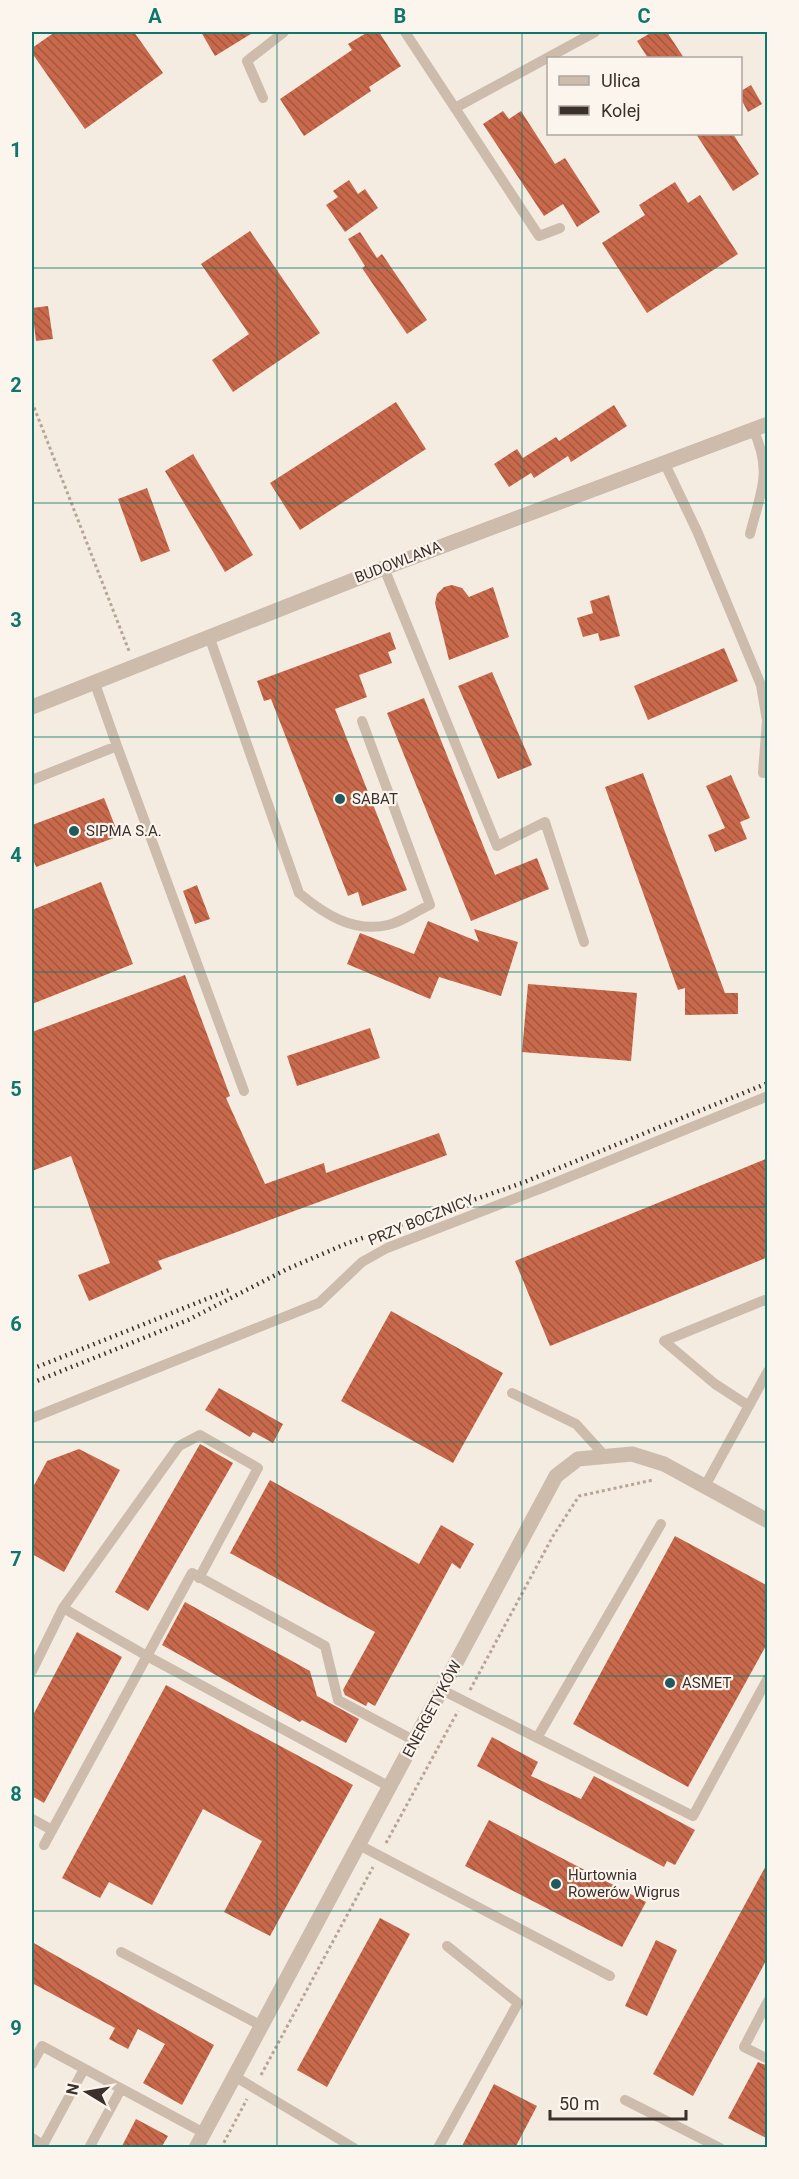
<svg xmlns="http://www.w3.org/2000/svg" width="799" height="2179" font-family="Roboto,sans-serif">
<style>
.building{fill:url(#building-back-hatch)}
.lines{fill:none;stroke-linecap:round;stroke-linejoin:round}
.path{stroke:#b9a596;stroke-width:3;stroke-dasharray:3 3;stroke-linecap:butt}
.lane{stroke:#cdbbac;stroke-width:10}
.street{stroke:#cdbbac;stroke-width:15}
.rail{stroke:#3b302b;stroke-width:4.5;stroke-dasharray:1.5 4.5;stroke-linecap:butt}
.grid{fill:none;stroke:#0f766e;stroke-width:1.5;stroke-opacity:0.55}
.poi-dot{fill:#1f5a5e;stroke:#fbf5ee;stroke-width:2}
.labels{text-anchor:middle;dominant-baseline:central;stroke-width:4.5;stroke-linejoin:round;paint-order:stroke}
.street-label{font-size:15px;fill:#3b302b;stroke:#fbf5ee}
.poi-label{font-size:15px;fill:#3b302b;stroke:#fbf5ee;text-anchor:start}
.neatline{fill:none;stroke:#0f766e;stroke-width:2}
.grid-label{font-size:20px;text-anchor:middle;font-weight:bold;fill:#0f766e}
</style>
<defs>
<pattern id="building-back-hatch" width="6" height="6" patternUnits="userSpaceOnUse" patternTransform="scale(1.5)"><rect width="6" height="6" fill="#c8694b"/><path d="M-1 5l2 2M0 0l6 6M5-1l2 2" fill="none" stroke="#a4573f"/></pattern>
</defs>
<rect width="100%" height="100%" fill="#f4ebe1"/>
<path class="building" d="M55,32H134L163,73L85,129L32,53V48Z
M201,32H254L215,56Z
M368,32H379L401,66L369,87L371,91L304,136L280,99L352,50L348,44Z
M652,32H667L684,58H648L637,41Z
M751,85L762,104L748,112L741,99V91Z
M503,111L509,119L521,111L555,164L565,158L600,212L577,227L563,204L544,216L483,124Z
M696,134H733L759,174L733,191Z
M349,180L358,194L365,189L378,208L345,232L326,205L338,197L333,191Z
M675,182L688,203L700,195L738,254L647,313L602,243L645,215L639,205Z
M250,231L320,333L233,392L212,360L249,334L201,264Z
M360,232L377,258L382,254L427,320L407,334L362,268L365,266L348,239Z
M48,306L53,339L36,341L32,308Z
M396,402L426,449L300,530L270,483Z
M614,405L627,426L571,462L568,456L534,478L531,473L509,487L494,464L517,449L523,458L556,437L559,441Z
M193,454L253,555L225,572L165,471Z
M147,488L170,551L141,562L118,499Z
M452,585L462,588L469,597L493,587L509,637L449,660L435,603L437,594L444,587Z
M609,595L620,636L600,641L598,633L583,637L577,618L593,613L590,601Z
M390,632L396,649L388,652L392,663L359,675L367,697L335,709L407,890L362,906L358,892L348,896L271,699L264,701L257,681Z
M724,648L738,681L648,720L634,686Z
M492,672L532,765L498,779L458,686Z
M424,698L495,875L537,858L549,889L471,921L387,713Z
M643,773L725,993H738V1014L685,1015V988L678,990L605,787Z
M731,775L750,818L740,822L747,839L715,852L708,835L725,828L706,786Z
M104,798L119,836L36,867L32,856V825Z
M101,882L133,964L32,1004V910Z
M197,885L210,919L195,924L183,891Z
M428,921L479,942L474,929L518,942L501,996L439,977L430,999L347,964L360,933L414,954Z
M185,975L230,1096L226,1098L265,1184L324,1163L326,1173L439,1133L447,1155L158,1261L162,1269L89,1301L78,1275L110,1263L71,1156L32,1171V1032Z
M528,984L637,993L631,1061L522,1052Z
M370,1028L380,1058L297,1086L287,1056Z
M768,1158V1257L550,1346L515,1261Z
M391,1311L503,1373L453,1463L341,1401Z
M219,1388L283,1424L273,1443L253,1432L250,1437L205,1410Z
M200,1444L233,1463L148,1611L115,1592Z
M79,1449L120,1470L64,1572L32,1554V1489L47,1461Z
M270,1480L419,1564L441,1525L474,1544L460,1569L452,1563L375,1706L368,1702L366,1706L345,1695L343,1690L375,1632L230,1553Z
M675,1536L768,1586V1642L688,1787L573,1724Z
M185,1602L310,1671L317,1696L359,1719L346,1743L302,1720L300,1722L162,1645Z
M77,1632L122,1657L44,1803L32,1796V1717Z
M166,1685L353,1785L270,1936L224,1912L262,1841L203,1809L152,1905L109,1882L100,1898L62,1878Z
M492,1737L538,1762L531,1776L581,1799L594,1776L695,1830L675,1865L667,1861L664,1867L477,1766Z
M489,1820L646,1902L622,1947L465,1866Z
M768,1862V1957L693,2096L653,2074Z
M380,1918L410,1934L327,2087L297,2070Z
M656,1940L677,1950L647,2016L625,2006Z
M32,1942L214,2045L182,2105L143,2083L165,2044L138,2029L128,2049L109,2039L115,2028L32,1983Z
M758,2062L768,2066V2139L728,2118Z
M494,2084L537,2106L515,2148H461Z
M136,2119L168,2136L161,2148H121Z"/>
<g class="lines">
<path class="path" d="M32,402L129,651
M470,1690L553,1536L579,1496L653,1480
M386,1843L458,1711
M261,2075L373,1867
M221,2148L247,2099"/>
<path class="lane" d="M405,32L455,108L595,32
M263,98L247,61L284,32
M455,108L539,236L560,228
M664,462L697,531L761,685L767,721L763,773
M750,534C761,490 773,473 753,429
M384,568L497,846L545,822L584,942
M209,636L299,893C324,914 353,933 388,925C402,922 416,911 430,905L362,721
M94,681L117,746
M32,780L117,746L244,1091
M512,1393L576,1424L605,1456
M749,1406L715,1384L664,1341L765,1300L768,1302
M32,1418L319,1303L362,1262L387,1248L547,1186L768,1096
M705,1486L768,1371
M63,1608L179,1446L200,1435L258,1468L199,1578
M32,1671L63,1608L147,1656L192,1573L325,1646L338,1700L415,1741
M442,1690L693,1816L768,1678
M537,1738L661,1524
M32,1819L52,1830
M44,1845L147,1656L390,1787
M359,1845L610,1976
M121,1952L262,2026
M768,2001L744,2047L768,2059
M32,2064L42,2046L204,2133
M234,2076L354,2148
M625,2100L720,2148
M32,2138L43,2145L84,2069
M89,2148L121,2089
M438,2148L518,2003L447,1946"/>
<path class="street" d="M32,707L384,568L768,424
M196,2148L556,1476L578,1459L632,1454L664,1464L768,1521"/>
<path class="rail" d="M32,1369L229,1290
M32,1383L188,1320L287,1269L348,1243L522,1183L768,1083"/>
</g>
<path class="grid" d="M277,32V2148M522,32V2148M32,268H768M32,503H768M32,737H768M32,972H768M32,1207H768M32,1442H768M32,1676H768M32,1911H768"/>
<g class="poi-dot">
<circle cx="340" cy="799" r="6"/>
<circle cx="74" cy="831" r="6"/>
<circle cx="670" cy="1683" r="6"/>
<circle cx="556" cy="1884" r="6"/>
</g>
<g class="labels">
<g class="street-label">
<text transform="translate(398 562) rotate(-21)">BUDOWLANA</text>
<text transform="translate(421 1220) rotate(-22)">PRZY BOCZNICY</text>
<text transform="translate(432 1709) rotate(-62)">ENERGETYKÓW</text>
</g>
<g class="poi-label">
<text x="352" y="799">SABAT</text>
<text x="86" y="831">SIPMA S.A.</text>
<text x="682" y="1683">ASMET</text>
<text x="568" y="1875">Hurtownia<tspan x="568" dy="17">Rowerów Wigrus</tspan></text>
</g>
</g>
<rect width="799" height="2179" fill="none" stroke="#fbf5ee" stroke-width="66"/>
<rect x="547" y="57" width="195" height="78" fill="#fbf5ee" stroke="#aea6a0" stroke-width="1.5"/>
<rect x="559" y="76" width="30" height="9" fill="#cdbbac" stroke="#aea6a0" stroke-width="1.5"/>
<text x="601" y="87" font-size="18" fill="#3b302b">Ulica</text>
<rect x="559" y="106" width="30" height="9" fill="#3b302b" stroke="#aea6a0" stroke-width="1.5"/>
<text x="601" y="117" font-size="18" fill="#3b302b">Kolej</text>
<g transform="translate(87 2092) rotate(281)" stroke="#fbf5ee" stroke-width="4.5" paint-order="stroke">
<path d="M0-4.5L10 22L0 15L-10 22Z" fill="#3b302b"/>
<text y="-9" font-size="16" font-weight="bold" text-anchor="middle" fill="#3b302b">N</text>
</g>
<path d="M550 2110v9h136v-9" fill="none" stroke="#3b302b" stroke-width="3"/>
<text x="559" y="2110" font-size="18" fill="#3b302b" stroke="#fbf5ee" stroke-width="4.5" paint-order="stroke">50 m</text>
<rect x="33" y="33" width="733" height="2113" class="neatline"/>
<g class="grid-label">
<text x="155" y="23">A</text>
<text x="400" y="23">B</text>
<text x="644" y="23">C</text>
<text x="16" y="157">1</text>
<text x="16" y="392">2</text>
<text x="16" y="627">3</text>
<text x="16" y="862">4</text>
<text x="16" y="1096">5</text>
<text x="16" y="1331">6</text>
<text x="16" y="1566">7</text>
<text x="16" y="1801">8</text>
<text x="16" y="2035">9</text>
</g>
</svg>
